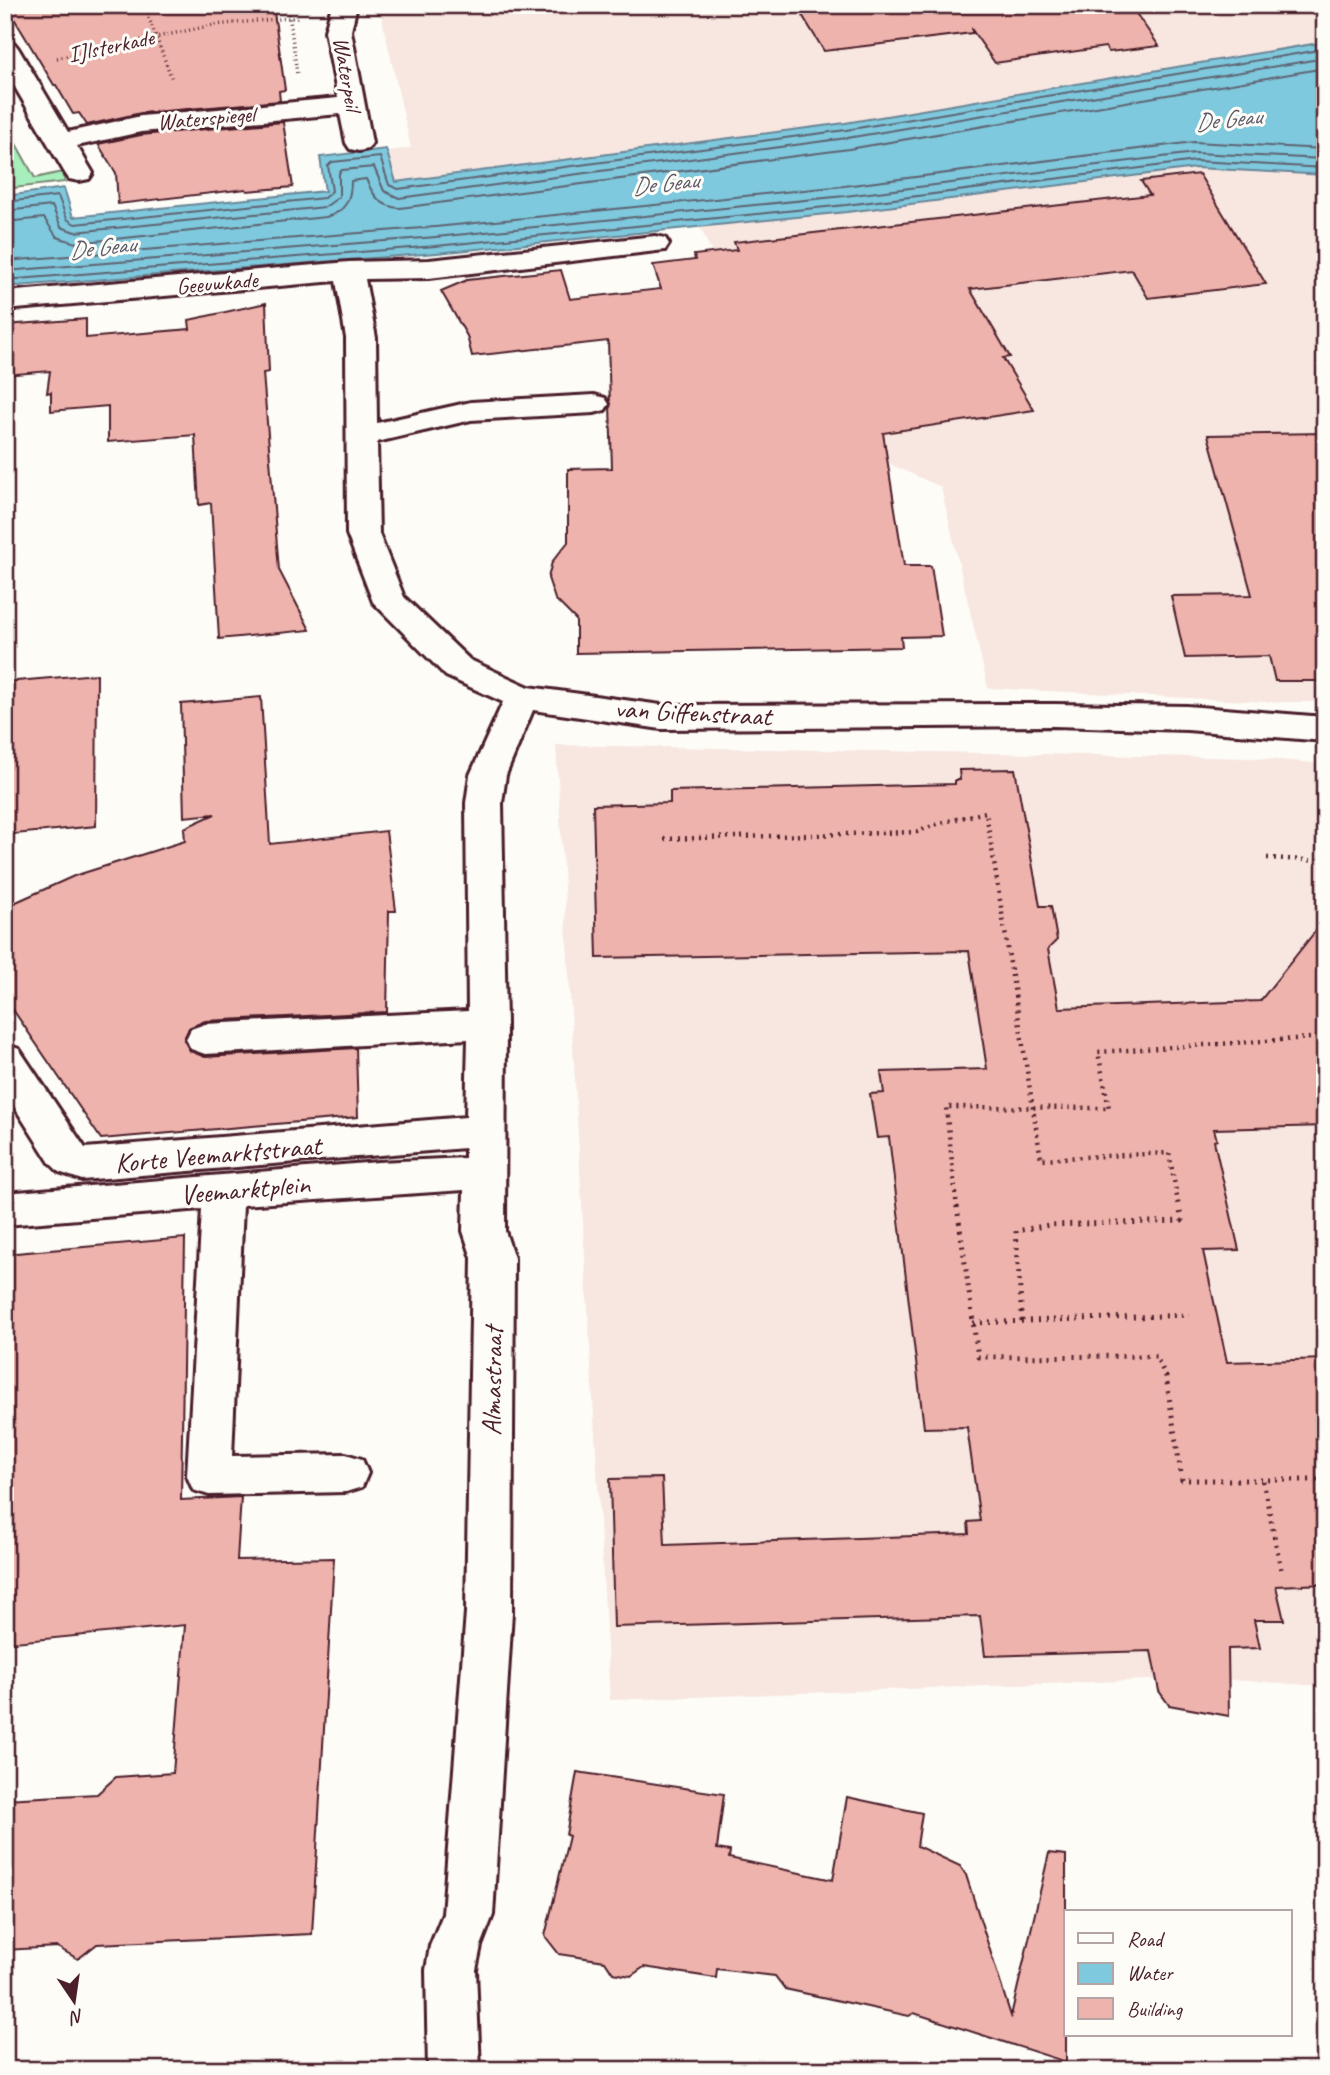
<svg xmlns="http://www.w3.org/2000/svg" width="1330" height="2075" font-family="Caveat,sans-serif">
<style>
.built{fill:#f8e6e0}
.green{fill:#a6eebb;stroke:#788673;stroke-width:2}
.water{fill:#7ec9dd;stroke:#698596;stroke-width:2}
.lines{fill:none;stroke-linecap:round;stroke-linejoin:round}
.shore{stroke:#5f6372;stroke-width:2}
.building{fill:#eeb3ac;stroke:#4a1f2b;stroke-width:2}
.minor-casing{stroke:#4a1f2b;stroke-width:6}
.path-far2{stroke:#4a1f2b;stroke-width:3.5;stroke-dasharray:1 3.5;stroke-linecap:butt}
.path-far1{stroke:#4a1f2b;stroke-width:4.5;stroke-dasharray:2 5;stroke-linecap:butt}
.path{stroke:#4a1f2b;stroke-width:5;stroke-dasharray:2 6;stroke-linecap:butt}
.minor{fill:#fdfcf7;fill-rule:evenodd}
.labels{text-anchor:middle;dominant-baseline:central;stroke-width:6;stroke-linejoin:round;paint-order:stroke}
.far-street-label{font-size:23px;fill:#4a1f2b;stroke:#fdfcf7}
.far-water-label{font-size:24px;font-style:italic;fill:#5c5a69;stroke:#fdfcf7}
.street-label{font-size:28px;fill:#4a1f2b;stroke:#fdfcf7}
</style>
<rect width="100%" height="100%" fill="#fdfcf7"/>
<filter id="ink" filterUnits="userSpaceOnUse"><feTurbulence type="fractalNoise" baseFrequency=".0143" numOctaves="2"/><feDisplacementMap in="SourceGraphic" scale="14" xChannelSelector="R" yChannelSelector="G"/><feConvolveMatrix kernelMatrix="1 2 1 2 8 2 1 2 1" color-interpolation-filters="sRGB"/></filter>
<g filter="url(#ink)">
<path class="built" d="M379,5H1325V76L385,192L374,153L411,148Z
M1325,148V702H1268L988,688L941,487L892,465L743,324L692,208Z
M556,745L1256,758L1325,764V1686L1201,1678L610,1700Z"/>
<path class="green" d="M5,124L35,178L62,172L65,182L5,189Z"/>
<path class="water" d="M1325,42V175L1196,168L847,212L437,253L5,287V196L64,188L73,217L325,191L320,157L386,149L396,182L845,123Z"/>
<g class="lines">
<path class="shore" d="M5,202L58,196L67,219L75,224L324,198L332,191L328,166L332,162L380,157L389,185L398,189L846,130L1325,49
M5,211L52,206L61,227L75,232L325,207L339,197V173L342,170L374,167L384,191L399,198L847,138L1325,58
M5,222L44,218L57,237L76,243L326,217C345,212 351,200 351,181L366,179C373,196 381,207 400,208L849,149L1325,68
M5,261L435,227L844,186L1194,142L1325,149
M5,271L436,237L845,196L1195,153L1325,159
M5,280L436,246L846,205L1196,161L1325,168"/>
</g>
<path class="building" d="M6,5H273L285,90L279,91L280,101L141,113L87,125L79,113L73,114L56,85H54Z
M796,5H1130L1159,46L1109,52L1105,47L995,63L972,30V33L824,51Z
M283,122L293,187L247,191L246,189L118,204L116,173L98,144L141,135Z
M1199,174L1266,284L1148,298L1132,270L970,289L1010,357L1003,358L1034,410L883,433L904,566H931L942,636L901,637L902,647L576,653V620L555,599L548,578L552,562L568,542V469L612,468L608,341L472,356L467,336L441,291L467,280L561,270L570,299L661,289L653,265L695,260L694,255L737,250L734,242L1150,195L1141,181Z
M266,303L269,372L263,373L279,570L310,630L219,639L211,503L199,505L195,435L108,442V406L51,411V392L47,393L50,371L5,375V325L86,319V338L190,329L189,320Z
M1325,433V681H1275L1269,656L1185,658L1171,596L1252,595L1208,435Z
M97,674L96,826L5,835V682Z
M261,697L270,844L386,831L396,911H389L387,1012L205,1021L189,1028L184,1040L190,1051L205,1057L356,1048L358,1117L101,1139L5,998V907L74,876L185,841L184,828L215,814L184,817L181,704Z
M1015,769L1040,906H1051L1057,940L1048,949L1059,1008L1260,1001L1325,919V1126L1214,1129L1217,1140L1214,1141L1239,1250L1203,1251L1227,1362L1325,1359V1584L1276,1586L1284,1620H1254L1260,1648L1228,1649L1229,1716L1169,1705L1159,1691L1151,1651L985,1656L980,1616L614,1627L610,1479L662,1478L665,1545L969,1534L968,1522L980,1521L967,1427L924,1428L889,1137L877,1138L870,1094L884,1093L881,1072L987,1069L969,951L597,958L593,805L670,803V791L955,784V780H960L959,770Z
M185,1238L181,1500L241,1497L237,1560L334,1558L312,1934L97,1944L78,1959L57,1947L5,1950V1799L97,1794L116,1777L173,1773L185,1625L5,1643V1254Z
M577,1772L724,1794L717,1849L730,1851L729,1858L833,1880L847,1797L922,1813L917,1846L960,1866L966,1875L1011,2016L1049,1853L1066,1855V2062L914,2013L909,2016L785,1989L775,1976L717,1969L716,1978L644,1967L631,1976L613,1973L605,1961L559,1954L545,1936L569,1836L566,1835Z"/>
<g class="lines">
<defs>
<path id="minor" d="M332,5H357L351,31L372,143L368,149L359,151L350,149L346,143L340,114L141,132L77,146L93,173L89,179L79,181L69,179L65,173L5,70V40L14,43L18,48L68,132L141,116L338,98L325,31Z
M655,236L665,238L669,244L665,250L429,278L365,279L376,338L377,423L471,402L594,395L605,398L609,404L605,410L594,413L471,420L377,442L379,534L404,597L470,660L529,687L661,705L1054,704L1187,706L1325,717V741L1187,730L1054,726L661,729L533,710L506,775L502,803L506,1024L505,1231L514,1258L512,1612L493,1915L481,1946L476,1970L480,2070H428L426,1970L430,1946L443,1914L466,1612L472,1258L463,1231L464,1190L243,1205L232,1456L346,1454L362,1459L368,1473L362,1487L346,1492L209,1495L193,1490L187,1476L202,1209L5,1225V1193L378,1162L465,1158V1148L82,1180L59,1172L50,1163L5,1092V1044L19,1049L85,1148L466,1117L468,1039L205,1054L191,1049L186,1039L191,1029L205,1024L468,1011L466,803L470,775L503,702L446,676L373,602L347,534L346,338L336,281L5,310V292L349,262L429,260Z"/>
</defs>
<use href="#minor" class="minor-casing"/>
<path class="path-far2" d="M144,5L172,79
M288,5L297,74
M57,58L214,25L300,17"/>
<path class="path-far1" d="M664,839L917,832L940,823L986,812L1041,1159L1169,1153L1179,1208
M1267,858L1325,861
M957,1208L946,1107L1109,1108L1098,1052L1325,1037"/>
<path class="path" d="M957,1206L978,1357L1156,1356L1166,1377L1182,1480H1325
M1022,1321L1016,1231L1049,1225L1182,1221L1179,1206
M973,1323L1189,1315
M1263,1481L1281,1569"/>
<use href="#minor" class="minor"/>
</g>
</g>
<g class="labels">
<g class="far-street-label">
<text transform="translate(111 46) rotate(-12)">IJlsterkade</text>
<text transform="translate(347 74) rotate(80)">Waterpeil</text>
<text transform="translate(206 118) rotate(-5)">Waterspiegel</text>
<text transform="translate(217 283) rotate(-5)">Geeuwkade</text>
</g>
<g class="far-water-label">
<text transform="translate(1228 119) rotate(-6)">De Geau</text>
<text transform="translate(665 183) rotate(-6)">De Geau</text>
<text transform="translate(102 247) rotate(-6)">De Geau</text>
</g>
<g class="street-label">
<text transform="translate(693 712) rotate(3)">van Giffenstraat</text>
<text transform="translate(218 1154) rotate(-5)">Korte Veemarktstraat</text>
<text transform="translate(245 1189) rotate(-5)">Veemarktplein</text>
<text transform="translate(492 1381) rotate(-89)">Almastraat</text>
</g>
</g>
<rect width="1330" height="2075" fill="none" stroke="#fdfcf7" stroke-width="28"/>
<rect x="14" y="14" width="1302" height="2047" fill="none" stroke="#4a1f2b" stroke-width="2.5" filter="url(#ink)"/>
<rect x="1064" y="1910" width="228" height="126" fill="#fdfcf7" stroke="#b5a4a5" stroke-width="2"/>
<rect x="1078" y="1933" width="35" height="10" fill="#fdfcf7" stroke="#b5a4a5" stroke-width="2"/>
<text x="1127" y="1946" font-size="21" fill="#4a1f2b">Road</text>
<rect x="1078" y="1963" width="35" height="21" fill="#7ec9dd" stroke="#b5a4a5" stroke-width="2"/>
<text x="1127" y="1980" font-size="21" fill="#4a1f2b">Water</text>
<rect x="1078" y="1998" width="35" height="21" fill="#eeb3ac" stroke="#b5a4a5" stroke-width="2"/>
<text x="1127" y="2016" font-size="21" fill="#4a1f2b">Building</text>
<g transform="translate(74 2001) rotate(167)" stroke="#fdfcf7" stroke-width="5" paint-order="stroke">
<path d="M0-5L12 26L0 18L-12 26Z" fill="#4a1f2b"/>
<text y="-10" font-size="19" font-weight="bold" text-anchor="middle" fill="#4a1f2b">N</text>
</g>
</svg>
